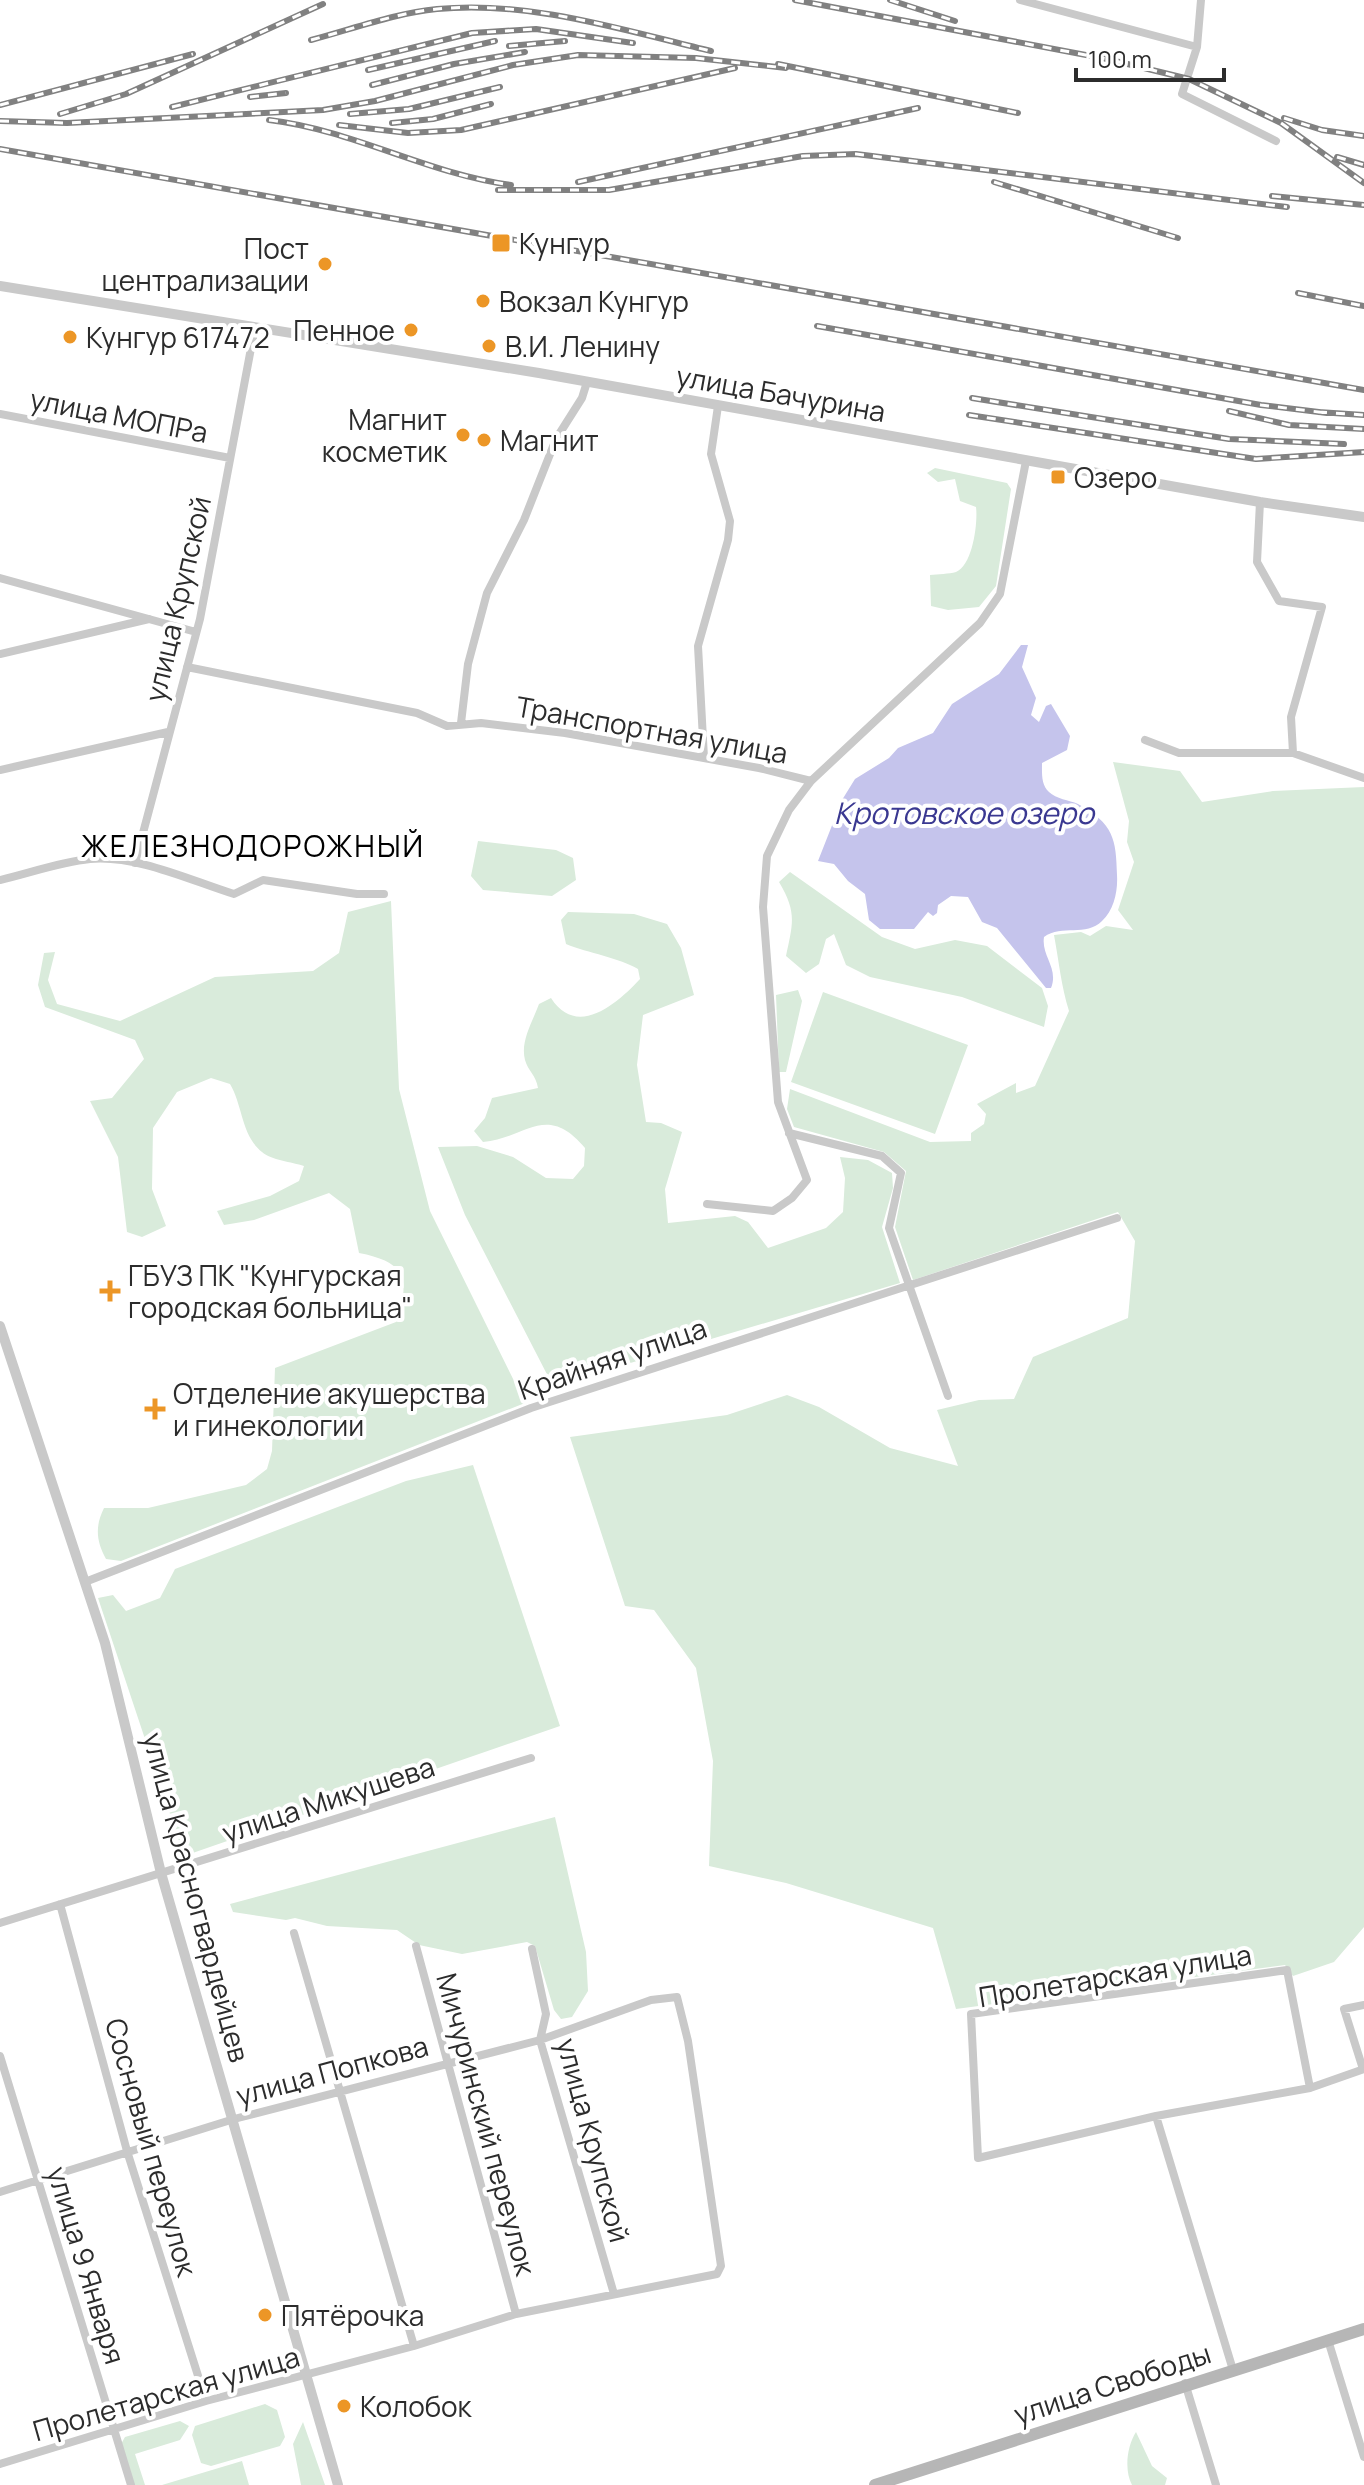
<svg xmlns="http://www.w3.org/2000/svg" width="1364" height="2485" font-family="Manrope,sans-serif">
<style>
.green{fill:#d9ebdb}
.water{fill:#c5c4ec}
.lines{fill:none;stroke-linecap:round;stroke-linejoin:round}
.minor{stroke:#c9c9c9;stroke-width:8}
.tertiary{stroke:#c9c9c9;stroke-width:10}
.secondary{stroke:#b6b6b6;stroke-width:12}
.rail-casing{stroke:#818181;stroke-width:6}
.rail{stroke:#fff;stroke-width:3;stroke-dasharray:9;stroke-linecap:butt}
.poi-dot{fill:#ec9626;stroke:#fff;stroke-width:3}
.labels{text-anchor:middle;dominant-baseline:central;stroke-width:8;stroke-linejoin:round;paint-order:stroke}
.poi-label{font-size:28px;fill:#2c2c2c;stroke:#fff;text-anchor:start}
.street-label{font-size:28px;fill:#2c2c2c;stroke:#fff}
.water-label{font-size:30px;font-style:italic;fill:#3a3891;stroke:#fff}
.neighbourhood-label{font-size:30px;letter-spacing:2px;fill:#000;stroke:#fff}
</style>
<rect width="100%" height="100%" fill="#fff"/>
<path class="green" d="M935,468L1007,483L1011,489L996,586L979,607L948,610L931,606L930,575C938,574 949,574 956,572C973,565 978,522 976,507L960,501L955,479L938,482L927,473Z
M1113,762L1180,771L1202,802L1273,791L1364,787V1927L1334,1962L1293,1976L1285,1965L956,2009L933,1928L786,1883L709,1866L713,1761L696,1668L654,1610L625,1606L570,1437L727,1415L787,1395L819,1407L890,1448L958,1466L937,1410L979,1400L1014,1399L1033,1357L1128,1318L1135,1241L1118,1212L913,1280L895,1227L906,1171L884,1152L794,1127L787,1109L790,1089L930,1142L971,1141V1133L984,1124L986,1114L977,1104L1016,1083V1093L1035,1086L1069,1011C1061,985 1059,962 1054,935L1081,932L1090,936L1106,926L1133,930L1118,910L1134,862L1127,842L1129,821Z
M478,841L556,850L573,858L576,880L552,896L483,890L471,876Z
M790,872L882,937L915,949L955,940L987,946L1042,988L1048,1006L1044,1027L962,997L870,977L846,965L834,934L826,939L819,964L806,973L786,956C793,923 797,912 779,882Z
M391,901L399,1089L430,1211L525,1403L121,1561L106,1559C96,1541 95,1526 104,1508H148L246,1485L267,1469L272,1451L275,1368L396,1322C411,1279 406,1262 359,1253L350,1209L329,1193L254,1220L224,1225L217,1211L270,1196L299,1181L304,1166C292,1162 271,1160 262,1152C241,1135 243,1106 230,1084L211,1078L177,1092L153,1128L152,1189L166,1226L142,1237L127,1232L118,1157L90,1101L112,1098L144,1059L135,1040L45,1007L38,985L44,953L55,952L48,980L57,1004L120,1021L215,977L313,971L339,953L348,912Z
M568,912L634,914L667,924L681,948L694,995L643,1015L637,1065L646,1122L661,1123L682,1132L665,1189L668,1223L735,1216L748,1222L768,1248L826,1228L843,1212L845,1178L840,1157L868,1160L892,1173L893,1188L882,1227L900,1283L553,1386L465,1215L438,1147L477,1146L513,1157L546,1178L573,1179L584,1166L585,1148C546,1102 527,1138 483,1142L474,1131L485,1118L492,1098L538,1088C536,1075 528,1071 525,1060C520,1041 533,1021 539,1004L551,998C577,1039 618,1003 640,979L638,969C620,958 588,953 566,944L561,920Z
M798,990L802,1001L786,1072H779L776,995Z
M823,992L968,1045L935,1134L791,1082Z
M473,1465L560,1726L184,1856L98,1598L113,1595L126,1611L160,1598L175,1569L406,1481Z
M555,1817L586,1952L588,1991L572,2017L561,2019L554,2010L535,1946L527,1942L462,1954L419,1945L397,1930L327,1926L295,1918L286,1920L233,1912L230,1904Z
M265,2404L277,2410L285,2437L280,2446L211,2466L201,2463L192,2435L195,2426Z
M180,2421L189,2426L180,2440L135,2454L145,2485H134L121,2444L125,2437Z
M303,2422L325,2485H301L293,2444Z
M1136,2432L1152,2466L1167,2478L1165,2485H1132C1124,2470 1127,2446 1136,2432Z
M242,2461L249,2485H162Z"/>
<path class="water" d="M1021,645H1028L1022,667L1036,698L1031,715L1039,722L1046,706L1051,704L1070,736L1067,750L1042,763C1042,773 1041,785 1049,792C1056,799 1069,800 1078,804C1114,824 1116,839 1117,875C1118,891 1114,910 1102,921C1086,937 1062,924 1044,937C1041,956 1059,968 1051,988H1046L997,928L982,922L968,897L951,896L938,905L937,913L933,916L928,912L914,929H880L869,920L865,894L848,881L834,864L818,861L842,800L855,779L889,758L898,748L933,733L952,704L999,674Z"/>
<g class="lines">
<path class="minor" d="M1020,0L1197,47
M1201,0L1197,47L1182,94L1276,141
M0,414L230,458
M1260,502L1257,562L1279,601L1322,607L1291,717L1293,753
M0,578L196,632
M0,654L149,619
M187,667L417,713L447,726L481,723L565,733L759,768L811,781
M461,723L468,664L487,593L524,520L556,439L582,398L587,382
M1145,740L1179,753H1293L1364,778
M704,758L698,646L728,540L730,521L711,454L718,406
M0,770L168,732
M135,863L200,619L255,327
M0,880C30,873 60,862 90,859C138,855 189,880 234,894L263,880L357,894H384
M789,1133L882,1156L901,1173L889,1228L948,1396
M707,1204L773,1211L792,1198L807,1180L778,1102L763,907L767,856L789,810L811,781L980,623L1000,594L1026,461
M85,1582L531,1408L1117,1218
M60,1904L127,2151L206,2401
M0,1923L531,1758
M294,1933L414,2346
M416,1946L516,2314
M532,1949L546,2014L540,2040L614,2294
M0,2056L131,2485
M1363,2069L1344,2009L1364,2005
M1310,2088L1287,1970L971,2014L978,2158L1156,2116L1310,2088L1364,2069
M1156,2116L1233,2370
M0,2192L234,2119L540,2040L651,2000L677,1997L688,2041L721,2266L717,2274L516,2314L414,2346L206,2401L0,2464
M1328,2340L1364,2457
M1185,2383L1216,2485"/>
<path class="tertiary" d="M0,286L539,373L1260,502L1364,517
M0,1326L105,1643L161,1873L338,2485"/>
<path class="secondary" d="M875,2485L1364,2329"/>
<defs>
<path id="rail" d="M795,0L1107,59L1189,79L1281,123L1364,183
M890,0L955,21
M311,40C353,29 395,13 437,9C529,0 623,30 711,51
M509,46L565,41
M778,64L1018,113
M368,70L495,41
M372,85L454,64L525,52
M250,97L286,93
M0,105L193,54
M172,107L472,33L536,29L633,43
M60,114L126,94L323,4
M350,114L409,109L500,87
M1284,118L1322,130L1364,136
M269,120C353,130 428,174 511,185
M0,121L67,123L323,110L375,101L513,65L578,55L696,58L786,68
M392,123L433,119L491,104
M339,125L408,133L461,130L735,68
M0,149L1364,390
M1337,157L1364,165
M578,182L918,108
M994,182L1178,238
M498,190H609L803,156L856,154L1287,207
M1272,196L1364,205
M1298,293L1364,306
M817,326L1261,405L1327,413
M972,398L1229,439L1344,444
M1229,411L1289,425L1364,429
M1318,412L1364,415
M969,415L1256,459L1364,452"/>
</defs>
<use href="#rail" class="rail-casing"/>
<use href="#rail" class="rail"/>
</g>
<g class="poi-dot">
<rect x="491" y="233" width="20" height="20" rx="4"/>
<circle cx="325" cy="264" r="8"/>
<circle cx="483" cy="301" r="8"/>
<circle cx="411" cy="330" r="8"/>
<circle cx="70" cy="337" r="8"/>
<circle cx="489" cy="346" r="8"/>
<circle cx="463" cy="435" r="8"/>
<circle cx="484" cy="440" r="8"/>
<rect x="1050" y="469" width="16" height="16" rx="4"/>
<path d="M106 1279h8v8h8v8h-8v8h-8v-8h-8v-8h8z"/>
<path d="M151 1397h8v8h8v8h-8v8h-8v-8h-8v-8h8z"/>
<circle cx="265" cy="2315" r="8"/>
<circle cx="344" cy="2406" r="8"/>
</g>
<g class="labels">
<g class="poi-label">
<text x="519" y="243">Кунгур</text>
<text x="309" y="248" text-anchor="end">Пост<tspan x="309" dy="32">централизации</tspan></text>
<text x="499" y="301">Вокзал Кунгур</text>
<text x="395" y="330" text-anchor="end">Пенное</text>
<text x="86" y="337">Кунгур 617472</text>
<text x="505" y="346">В.И. Ленину</text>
<text x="447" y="419" text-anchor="end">Магнит<tspan x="447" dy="32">косметик</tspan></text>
<text x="500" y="440">Магнит</text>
<text x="1074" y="477">Озеро</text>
<text x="128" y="1275">ГБУЗ ПК "Кунгурская<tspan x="128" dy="32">городская больница"</tspan></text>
<text x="173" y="1393">Отделение акушерства<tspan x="173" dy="32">и гинекологии</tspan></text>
<text x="281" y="2315">Пятёрочка</text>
<text x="360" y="2406">Колобок</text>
</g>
<g class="street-label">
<text transform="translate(781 393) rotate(10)">улица Бачурина</text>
<text transform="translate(119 415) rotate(11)">улица МОПРа</text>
<text transform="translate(177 599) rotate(-77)">улица Крупской</text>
<text transform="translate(652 729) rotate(10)">Транспортная улица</text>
<text transform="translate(612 1358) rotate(-19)">Крайняя улица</text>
<text transform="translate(328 1799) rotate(-18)">улица Микушева</text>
<text transform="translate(197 1897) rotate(75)">улица Красногвардейцев</text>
<text transform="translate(1115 1975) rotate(-9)">Пролетарская улица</text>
<text transform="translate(332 2070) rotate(-15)">улица Попкова</text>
<text transform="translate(487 2124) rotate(75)">Мичуринский переулок</text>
<text transform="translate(594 2140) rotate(75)">улица Крупской</text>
<text transform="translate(152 2147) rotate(74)">Сосновый переулок</text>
<text transform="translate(87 2265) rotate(73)">улица 9 Января</text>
<text transform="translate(1112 2383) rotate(-18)">улица Свободы</text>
<text transform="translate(166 2393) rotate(-16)">Пролетарская улица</text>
</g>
<g class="water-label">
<text x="964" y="812">Кротовское озеро</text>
</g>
<g class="neighbourhood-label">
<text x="253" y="845">ЖЕЛЕЗНОДОРОЖНЫЙ</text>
</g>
</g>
<path d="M1076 68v12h148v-12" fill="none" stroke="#2c2c2c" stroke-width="4"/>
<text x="1088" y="68" font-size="24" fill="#2c2c2c" stroke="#ffffff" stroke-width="6" paint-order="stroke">100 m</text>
</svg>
